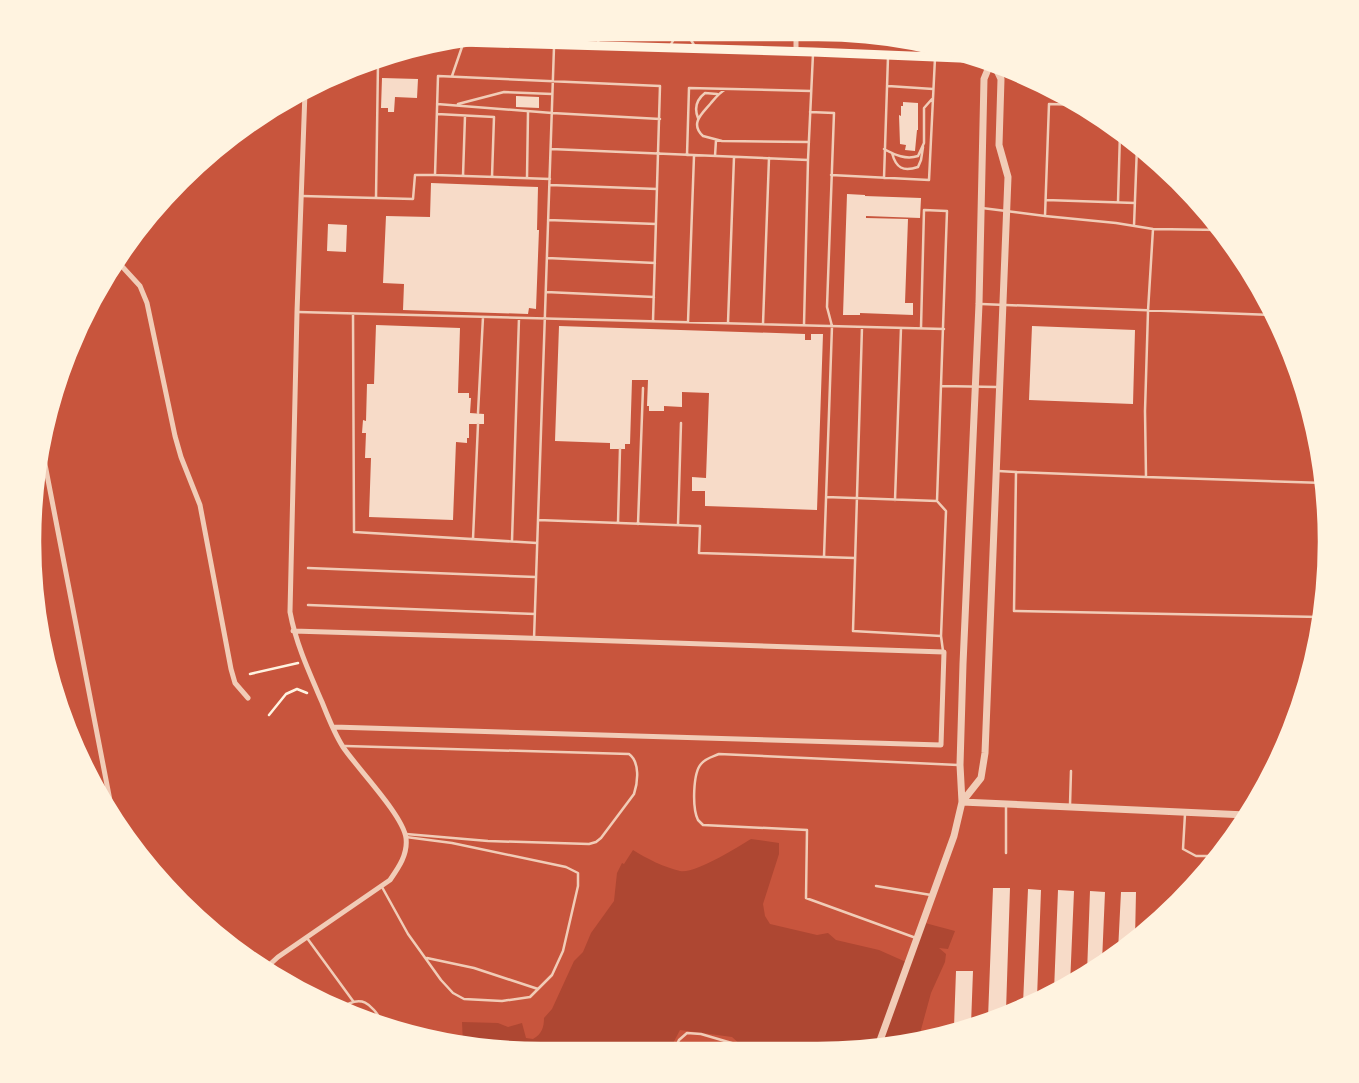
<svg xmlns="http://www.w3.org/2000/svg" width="1359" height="1083" font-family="'Roboto Condensed',sans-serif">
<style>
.green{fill:#ae4732}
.building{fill:#f7dbc8}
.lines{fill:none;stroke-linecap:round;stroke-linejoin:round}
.path{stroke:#fff3e0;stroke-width:2.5}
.service{stroke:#f1ccb7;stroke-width:2.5}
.minor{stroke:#f1ccb7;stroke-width:5}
.tertiary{stroke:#f1ccb7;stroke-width:7}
.primary{stroke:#fff3e0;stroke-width:9}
.rim{fill:none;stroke:#fff3e0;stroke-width:2.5}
</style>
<rect width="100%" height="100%" fill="#c8553d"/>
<path class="green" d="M751,839L779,843V854L763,904L765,916L770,924L817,935L828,933L836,940L879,950L906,962L925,923L955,931L948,949L939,948L946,954L945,962L931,993L919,1037L921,1039L851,1051H818L789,1046L779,1047C768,1040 753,1044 741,1045L732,1037L680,1030L669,1051L541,1052L463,1044L462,1022L498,1023L508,1027L522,1023L526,1038L533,1039C542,1034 544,1027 544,1018L552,1009L574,961L583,952L591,933L614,901L617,873L622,863L624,864L633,850C645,858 666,868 680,871C695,874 738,847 751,839Z"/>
<path class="building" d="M382,78L418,79L417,98L395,97L394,112H388V108H381Z
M516,96L539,97V108L516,107Z
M903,102L918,103V130H917L915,151L905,150L906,145L900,144L899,115L901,116V106H903Z
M431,183L538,187L537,230H539L536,309L529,308L528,314L403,310L404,284L383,283L386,216L430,217Z
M847,194L865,195V196L921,198L920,218L866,216V218L908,219L905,303H913V315L860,313V315H843Z
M328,224L347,225L346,252L327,251Z
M376,325L460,328L458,393H469V398H471L470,413L484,414V424H469V438H467V443L456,442L453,520L369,517L371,458H365L366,433H362L363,420L366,421L367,384H374Z
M559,326L805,334V340H811V334H823L817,510L705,506V491H692V477L706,478L709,393L682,392V407L664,406V411H649V406H647L648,380H632L630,444H625V449H610V443L555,441Z
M1032,326L1135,330L1133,404L1029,400Z
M993,888H1010L1006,1011L988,1018Z
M1028,889L1041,890L1037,998L1023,1004Z
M1058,890L1074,891L1070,985L1054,991Z
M1090,891L1105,892L1102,962L1087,973Z
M1121,892H1136L1135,939L1118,951Z
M956,971H973L971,1025L967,1027H954Z"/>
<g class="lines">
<path class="path" d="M250,674L298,663
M269,715L286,694L297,689L307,693"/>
<path class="service" d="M546,31L548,43
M688,32V35L694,45
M598,45L599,31
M670,46L678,32
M375,63H378L376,198
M452,76L463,44
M888,86L933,89
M726,89C719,93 716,97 711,103C703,113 689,123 703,136L722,141L809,142
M437,104L552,113L660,119
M458,104L504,92L552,94
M810,112L834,113L827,307L832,326L824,557
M437,114L494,117L492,177
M698,118C694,108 696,100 705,93L717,94
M551,149L808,160L804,325
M884,149C895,155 906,160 918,156L924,143V108L932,99
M892,153C896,168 903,172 918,167L921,160L923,147
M687,155L689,88L811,91
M715,156L716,140
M808,160L813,54
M831,175L929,180L935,58
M463,176L465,116
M527,178L528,112
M884,178L888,57
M550,179L435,175L438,76L660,86L653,321
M550,185L657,189
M302,196L413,199L415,175H435
M1046,200L1135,203
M1118,202L1120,133
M982,208L1045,216L1116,223L1153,229L1222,230
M1045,216L1049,104L1081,105
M548,220L656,224
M1134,226L1137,146
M1153,229L1148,311L1145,411L1146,477L1016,472L1014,611L1320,617
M547,258L655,263
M546,292L654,297
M981,304L1273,315
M298,312L944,329
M353,314L354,532L537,543
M688,322L694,156
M728,323L734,157
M763,324L769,158
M862,327L853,631L941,636
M921,328L924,210L947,211L937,501L946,511L941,636L943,651
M941,386L997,387
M478,413L483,317
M998,471L1016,472
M1146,477L1324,483
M826,497L937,501
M895,500L901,328
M538,520L554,47
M618,523L620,449
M638,524L643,388
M678,525L681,423
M473,539L478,424
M512,541L519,318
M308,568L536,577
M308,605L535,614
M534,639L538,520L700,526L699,553L855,558
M345,746L629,754C640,762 638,782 634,794L601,838L596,842L589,844L488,841L406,834
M1070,805L1071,771
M1185,814L1183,849L1196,856H1218
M1006,853V805
M876,886L931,895
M382,887L408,934L441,980L453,993L464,999L502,1001L530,997L552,975L563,951L578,886V873L566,867L452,843L406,837
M220,937L247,949L268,967
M307,938L353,1001
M916,938L806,898L807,830L703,825C703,825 698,820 698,820C692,808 693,773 701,764C706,758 712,757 719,754L958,765
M427,958L474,968L538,989
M339,1009C364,992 371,1005 385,1025
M674,1051L679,1040L687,1033L701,1034L759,1051"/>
<path class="minor" d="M796,32V52
M118,262L140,286L147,303L175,436L181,457L200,505L231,669L235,683L248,698
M43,454L113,816
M293,631C510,638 727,643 944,652L941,745L333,727
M267,967L278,957L390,880C399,867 408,854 406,838C403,815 357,768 343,747C334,733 328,717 322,702C309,672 296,644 290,612L297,312L305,92"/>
<path class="tertiary" d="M962,802L981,778L985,753L1008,177L999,145L1001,79L994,64
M962,802L1246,815
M878,1046L954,836L962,802L960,765L963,664L979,304L984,79L991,62"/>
<path class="primary" d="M460,42L813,52L984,59"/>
</g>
<path d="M0 0H1359V1083H0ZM541 40H818A501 501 0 0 1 1319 541V542A501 501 0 0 1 818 1043H541A501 501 0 0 1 40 542V541A501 501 0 0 1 541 40Z" fill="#fff3e0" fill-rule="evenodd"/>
<path class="rim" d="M541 40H818A501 501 0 0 1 1319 541V542A501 501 0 0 1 818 1043H541A501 501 0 0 1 40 542V541A501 501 0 0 1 541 40Z"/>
</svg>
